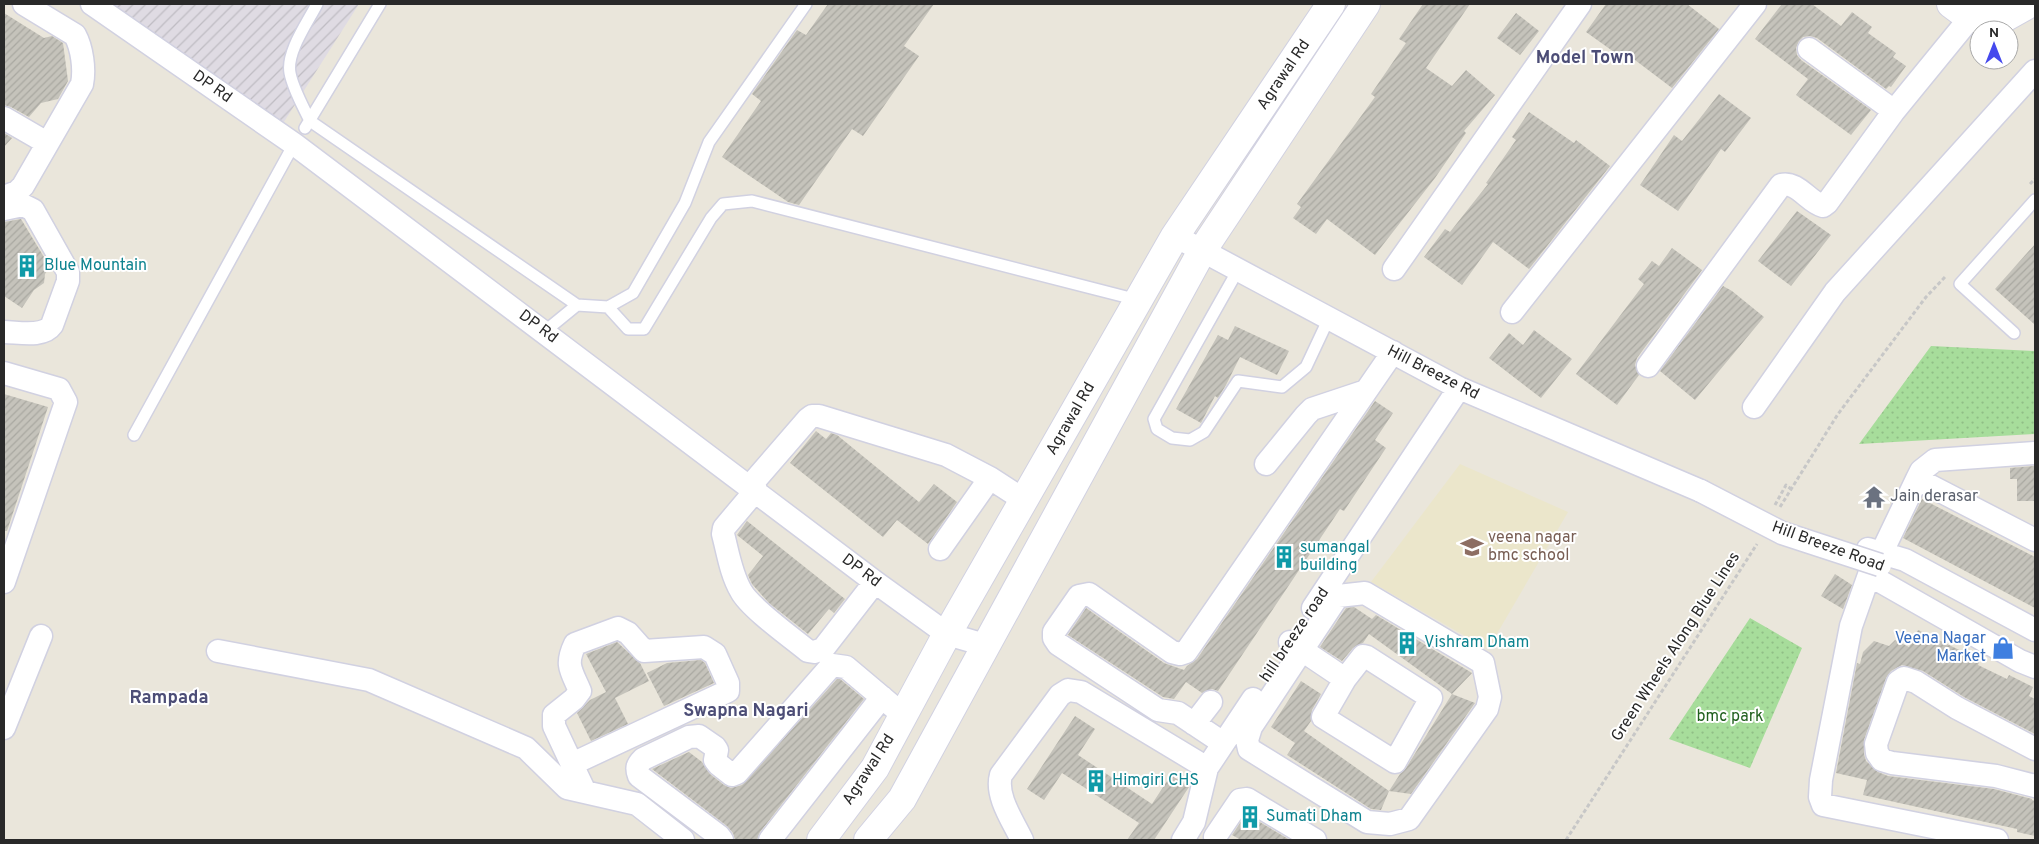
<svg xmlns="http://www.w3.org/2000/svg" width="2039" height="844" font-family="Overpass,sans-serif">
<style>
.industrial{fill:url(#industrial-furrows)}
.education{fill:#ebe6cb}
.park{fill:url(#park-dots)}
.building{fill:url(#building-hatch)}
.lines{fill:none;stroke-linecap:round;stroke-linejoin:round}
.lane-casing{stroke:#d1d1e1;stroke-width:14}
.street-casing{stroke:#d1d1e1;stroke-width:25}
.secondary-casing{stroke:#d1d1e1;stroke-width:30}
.path{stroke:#c7c7c7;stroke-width:3;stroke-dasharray:4 2.5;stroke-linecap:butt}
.lane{stroke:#fff;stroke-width:11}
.street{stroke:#fff;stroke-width:22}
.secondary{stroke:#fff;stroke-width:28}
.street-bridge-casing{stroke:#d1d1e1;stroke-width:25;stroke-linecap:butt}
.street-bridge{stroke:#fff;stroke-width:22}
.labels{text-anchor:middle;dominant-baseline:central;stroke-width:4;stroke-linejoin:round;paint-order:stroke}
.street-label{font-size:16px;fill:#292929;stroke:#fff}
.culture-label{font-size:16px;fill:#0d838f;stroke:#fff;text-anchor:start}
.worship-label{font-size:16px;fill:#5b616d;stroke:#fff;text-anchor:start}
.education-label{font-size:16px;fill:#785e54;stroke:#fff;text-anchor:start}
.shop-label{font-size:16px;fill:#366cbe;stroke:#fff;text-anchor:end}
.park-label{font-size:16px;fill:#21601e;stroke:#fff}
.neighbourhood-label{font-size:18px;font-weight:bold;fill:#4c4d76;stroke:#fff}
</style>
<defs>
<pattern id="industrial-furrows" width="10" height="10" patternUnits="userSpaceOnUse" patternTransform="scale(1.25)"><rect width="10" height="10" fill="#dfdbe3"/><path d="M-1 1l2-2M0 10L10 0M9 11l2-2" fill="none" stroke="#bfbcc3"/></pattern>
<pattern id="park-dots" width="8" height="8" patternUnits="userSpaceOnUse" patternTransform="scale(1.25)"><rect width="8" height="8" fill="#a7dd9b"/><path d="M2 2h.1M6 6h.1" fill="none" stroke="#90be86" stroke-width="1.8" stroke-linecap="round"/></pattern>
<pattern id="building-hatch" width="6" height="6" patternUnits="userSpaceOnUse" patternTransform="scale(1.25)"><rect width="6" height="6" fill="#c5c3bb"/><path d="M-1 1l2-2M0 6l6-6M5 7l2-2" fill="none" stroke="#a9a8a1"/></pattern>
</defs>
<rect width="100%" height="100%" fill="#eae6db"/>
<path class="industrial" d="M108,4H359L282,125Z"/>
<path class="education" d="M1460,464L1568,512L1488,649L1371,582Z"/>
<path class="park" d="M1931,346L2035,351V434L1859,444Z
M1750,618L1802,648L1750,768L1669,739Z"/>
<path class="building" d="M828,4H934L904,46L919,56L863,136L852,129L799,205L788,202L722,157L761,101L752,94L797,30L806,35Z
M1423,4H1470L1426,68L1452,86L1466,70L1495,95L1464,131L1466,133L1435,178L1375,255L1327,219L1316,234L1293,218L1301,207L1297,204L1375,97L1371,94L1406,43L1399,39Z
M1606,4H1687L1719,29L1672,88L1631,57L1628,62L1586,32Z
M1782,4H1812L1841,26L1852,12L1872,27L1868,33L1896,53L1893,57L1906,66L1891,87L1889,86L1886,89L1817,38L1810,36L1803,37L1799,41L1796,48L1797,55L1801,60L1871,110L1851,135L1796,95L1808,79L1755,39Z
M4,13L44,38L52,36L63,43L68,81L58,99L41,103L29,117L11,107L4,105Z
M1516,13L1539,31L1520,55L1497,38Z
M1719,94L1751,118L1725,152L1721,149L1678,211L1640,185L1674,135L1682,141Z
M1529,112L1574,143L1576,140L1610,166L1529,269L1493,242L1462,285L1424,257L1445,229L1450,232L1488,184L1486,183L1516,140L1512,137Z
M4,133L12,138L4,147Z
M1797,211L1831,235L1791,286L1758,261Z
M21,219L50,267L45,274L44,283L34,290L22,308L4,296V222Z
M2035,244V325L1995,289Z
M1672,248L1702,270L1637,358L1635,365L1639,375L1617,405L1576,374L1644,284L1638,279L1652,261L1659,266Z
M1723,286L1732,291L1764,317L1695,400L1660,371Z
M1235,326L1289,351L1277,375L1240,357L1226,385L1218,398L1215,396L1201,423L1176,409L1218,335L1228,340Z
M1534,330L1572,359L1541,398L1489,358L1509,333L1523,345Z
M4,394L48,407L7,531H4Z
M1375,401L1393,413L1375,440L1386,448L1344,511L1340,509L1218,691L1212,689L1202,693L1186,682L1174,699L1163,697L1068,635L1086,608L1164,663L1184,670L1187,666L1197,659Z
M816,431L826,439L831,433L837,435L919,502L934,484L957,502L928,544L897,520L883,537L790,463Z
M2035,466V501H2017V479H2010V468Z
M1922,499L2035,557V608L1903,538Z
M747,521L845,599L834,613L829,609L808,634L769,603L752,584L748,575L763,556L737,535Z
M1835,574L1852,585L1843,609L1821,596Z
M1354,607L1372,619L1376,615L1472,673L1452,694L1369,634L1363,643L1353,648L1342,661L1320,647L1346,608Z
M1918,630L1980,660L1978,665L2007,679L2009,675L2033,687L2029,696L2035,699V734L1964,697L1923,671L1902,665L1891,671L1886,678L1864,740V754L1866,761L1878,772L1888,776L1994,789L2032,799V800L2035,801V836L2017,832V829L1863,795L1867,780L1836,773L1857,663L1860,664L1863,652L1874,641L1889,646L1895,640L1909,647Z
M617,642L640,663L649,681L615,698L628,724L591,741L577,713L590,700L606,692L586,654Z
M701,660L705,663L714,683L664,706L647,673L667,663Z
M837,679H840L864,699L760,832L757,840H735L733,833L727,826L652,769L689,752L702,762L710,774L724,785L731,788L742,785Z
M1301,681L1321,694L1312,710L1311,721L1304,731L1389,791L1381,810L1371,809L1287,755L1295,743L1271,727Z
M1452,694L1475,703L1411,794L1389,791L1400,774L1406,768Z
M1075,716L1095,729L1078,755L1152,804L1171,775L1189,787L1154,840H1127L1139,823L1062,773L1044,800L1027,789Z
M1246,814L1290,840H1241L1232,835Z"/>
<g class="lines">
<defs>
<path id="lane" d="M317,4C308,22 286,52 290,73C293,89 303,106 310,121L577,305
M305,128L380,4
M1238,270L1154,419L1157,429L1172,438L1190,440L1204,432L1238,381L1282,387L1306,367L1329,318
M608,307L628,329H644L711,218L723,204L752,201L1138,300
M544,332L577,305L608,307L633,293L685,203L709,142L806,4
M2014,333L1960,284L2035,200
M134,435L294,144"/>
<path id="street" d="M92,4L294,144L875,582L947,634L985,645
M1809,49L1894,111
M4,118L47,143
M4,197L17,192L23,186L82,84C85,69 82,48 75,35L24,4
M4,209L23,205L33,210L68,272V281L52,325C43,338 18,332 4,332
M1175,236L1459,388L1701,491
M1394,269L1580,4
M1512,312L1755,4
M1648,366L1781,185C1798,181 1808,202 1823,206L1827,203L1894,111L1970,18L1978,4
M4,373L59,389L66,402L4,582
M1754,407L1835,292L2035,71
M1266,464L1306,415L1312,409L1366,391
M1917,479L1921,471L1935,460L2035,453
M750,486L808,419L812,416H819L946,455L990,478L1024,500
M756,490L724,528L723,534C728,553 731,574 741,591C750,608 791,637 808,651L814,652L823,649L875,582
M2035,540L1917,479L1882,552L1869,575L2020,661L2035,667
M940,549L990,478
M1868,549L1905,560L2035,630
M1869,575L1851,626L1821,780L1820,797L1823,805L1997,840
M1365,593L1483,663L1490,697L1487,709L1409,819L1390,824L1367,822L1249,749L1247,740L1251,727L1338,596Z
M1313,608L1459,388
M1290,642L1345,679L1363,656L1367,657L1431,698L1395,762L1323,717L1345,679
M218,651L369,680L526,748L567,788L637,804L683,840
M1194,724L1211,702
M4,728L41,636
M1223,743L1178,713L1158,710L1058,644L1054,638V632L1079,596L1089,594L1172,652L1180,654L1186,652L1393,352
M2035,749L1957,708L1916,682L1904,678L1898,682L1876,744L1877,753L1882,760L1892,763L1996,776L2035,786
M572,764L728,691V683L715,654L704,647L644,651L628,633L618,628L575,644C565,665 571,670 580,691L574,699L554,715V726L585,792
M1215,837L1240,800L1247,799L1315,840
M722,840L719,836L639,776C636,768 637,765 643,759L689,737L699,736L715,747L717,750L715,760L718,764L732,775L737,773L832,665L846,667L903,715
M770,840L882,697
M1022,840C1013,821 995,796 1001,775L1060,695L1068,690L1081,692L1207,768
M1183,840L1194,822L1207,768L1253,699"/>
<path id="secondary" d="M1951,4L1970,18H2004L2029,4
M821,840L875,768L947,634L1175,236L1331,4
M868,840L902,799L1202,251L1366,4"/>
</defs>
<use href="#lane" class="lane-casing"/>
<use href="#street" class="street-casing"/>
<use href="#secondary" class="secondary-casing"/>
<path class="path" d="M2030,184L2035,179
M1775,505L1786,485L1791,489
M1780,507L1838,414L1926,297L1945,277
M1566,840L1757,544"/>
<use href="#lane" class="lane"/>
<use href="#street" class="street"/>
<use href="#secondary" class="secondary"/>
<defs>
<path id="street-bridge" d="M1701,491L1782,533L1880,565"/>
</defs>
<use href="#street-bridge" class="street-bridge-casing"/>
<use href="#street-bridge" class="street-bridge"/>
</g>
<defs>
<symbol id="building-bare" viewBox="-9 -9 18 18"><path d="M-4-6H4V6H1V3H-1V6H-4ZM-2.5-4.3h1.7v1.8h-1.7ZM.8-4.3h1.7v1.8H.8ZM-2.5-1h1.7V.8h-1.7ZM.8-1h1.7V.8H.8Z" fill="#0f9aa8" stroke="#fff" stroke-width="2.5" paint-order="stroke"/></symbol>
<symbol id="temple-bare" viewBox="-9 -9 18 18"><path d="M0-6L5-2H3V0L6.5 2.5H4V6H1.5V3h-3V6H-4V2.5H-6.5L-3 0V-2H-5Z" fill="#6b7280" stroke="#fff" stroke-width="2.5" paint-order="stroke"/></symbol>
<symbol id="school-bare" viewBox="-9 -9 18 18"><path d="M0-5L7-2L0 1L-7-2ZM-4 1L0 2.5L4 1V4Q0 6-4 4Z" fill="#8d6e63" stroke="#fff" stroke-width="2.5" paint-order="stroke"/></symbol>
<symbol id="shop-bare" viewBox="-9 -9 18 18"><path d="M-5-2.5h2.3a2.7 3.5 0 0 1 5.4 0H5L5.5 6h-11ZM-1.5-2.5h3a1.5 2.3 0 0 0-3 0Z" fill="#3f7fe0" stroke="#fff" stroke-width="2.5" paint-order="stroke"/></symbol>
</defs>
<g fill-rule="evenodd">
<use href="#building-bare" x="11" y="250" width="32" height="32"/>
<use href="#temple-bare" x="1858" y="481" width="32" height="32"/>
<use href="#school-bare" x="1456" y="531" width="32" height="32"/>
<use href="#building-bare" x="1268" y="541" width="32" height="32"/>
<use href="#building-bare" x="1391" y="627" width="32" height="32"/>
<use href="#shop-bare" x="1987" y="632" width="32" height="32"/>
<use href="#building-bare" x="1080" y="765" width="32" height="32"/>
<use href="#building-bare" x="1234" y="801" width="32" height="32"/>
</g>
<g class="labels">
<g class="street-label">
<text transform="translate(1284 75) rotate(-56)">Agrawal Rd</text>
<text transform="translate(212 87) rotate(35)">DP Rd</text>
<text transform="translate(538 327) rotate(37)">DP Rd</text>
<text transform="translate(1433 373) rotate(27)">Hill Breeze Rd</text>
<text transform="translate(1071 419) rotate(-60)">Agrawal Rd</text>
<text transform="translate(1828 547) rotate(20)">Hill Breeze Road</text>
<text transform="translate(861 571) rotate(37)">DP Rd</text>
<text transform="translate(1295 635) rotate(-56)">hill breeze road</text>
<text transform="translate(1676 647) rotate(-57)">Green Wheels Along Blue Lines</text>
<text transform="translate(869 770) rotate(-57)">Agrawal Rd</text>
</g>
<g class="culture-label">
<text x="44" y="266">Blue Mountain</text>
<text x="1300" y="548">sumangal<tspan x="1300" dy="18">building</tspan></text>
<text x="1424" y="643">Vishram Dham</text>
<text x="1112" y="781">Himgiri CHS</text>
<text x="1266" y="817">Sumati Dham</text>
</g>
<g class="worship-label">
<text x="1890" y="497">Jain derasar</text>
</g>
<g class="education-label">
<text x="1488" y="538">veena nagar<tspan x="1488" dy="18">bmc school</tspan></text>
</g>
<g class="shop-label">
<text x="1986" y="639">Veena Nagar<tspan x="1986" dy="18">Market</tspan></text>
</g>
<g class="park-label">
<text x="1730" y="717">bmc park</text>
</g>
<g class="neighbourhood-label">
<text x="1585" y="58">Model Town</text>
<text x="169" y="698">Rampada</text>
<text x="746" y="711">Swapna Nagari</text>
</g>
</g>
<rect width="2039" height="844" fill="none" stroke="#292929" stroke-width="10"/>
<g transform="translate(1994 45)"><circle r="24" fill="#ffffff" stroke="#a9a9a9"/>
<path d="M0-4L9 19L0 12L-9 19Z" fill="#4549ed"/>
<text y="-8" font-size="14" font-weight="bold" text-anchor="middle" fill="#292929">N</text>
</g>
</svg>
